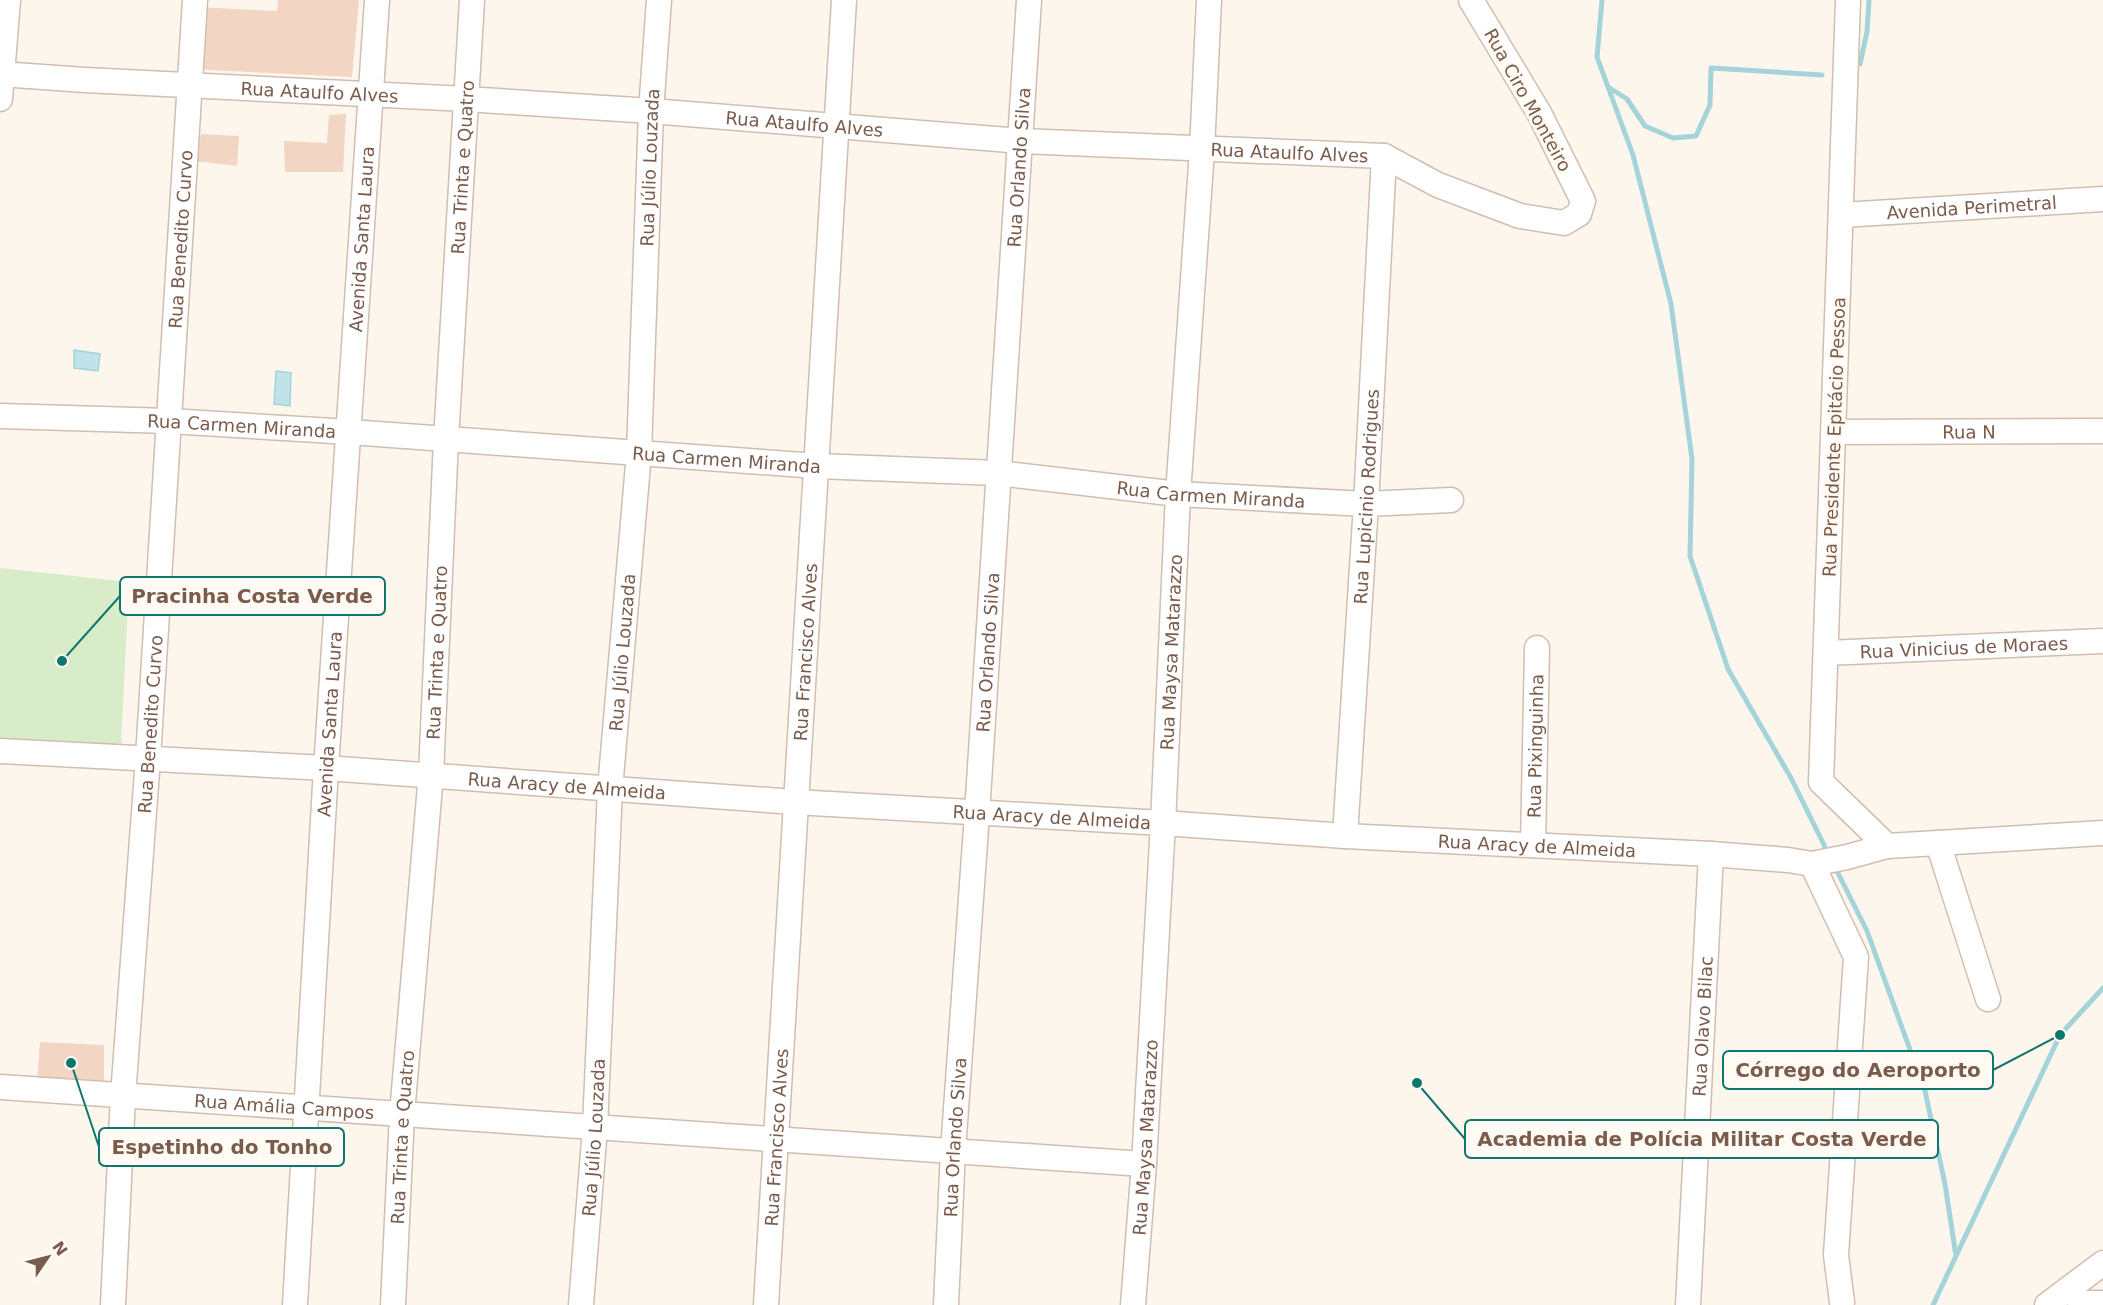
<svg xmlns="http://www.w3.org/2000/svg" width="2103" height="1305" font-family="'DejaVu Sans',sans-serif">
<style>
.green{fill:#d8ecc9}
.water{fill:#bfe3e8;stroke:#a5d3da;stroke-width:1.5}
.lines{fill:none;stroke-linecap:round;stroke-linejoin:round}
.stream{stroke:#a5d3da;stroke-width:5}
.building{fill:#f3d5c3}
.minor-casing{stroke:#d1beb0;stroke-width:27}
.minor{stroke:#fff;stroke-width:24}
.labels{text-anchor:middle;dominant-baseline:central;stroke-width:6;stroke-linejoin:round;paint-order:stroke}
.street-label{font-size:18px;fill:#7a5c4d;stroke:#fffaf3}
.leader{fill:none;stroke:#0f766e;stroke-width:2}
.callout-dot{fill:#0f766e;stroke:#fffaf3;stroke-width:2}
.callout{fill:#fffaf3;stroke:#0f766e;stroke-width:2}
.callout-label{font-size:20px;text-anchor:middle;font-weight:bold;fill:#7a5c4d}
</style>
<rect width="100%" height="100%" fill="#fdf6ec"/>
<path class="green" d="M0,568L129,582L121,746L0,740Z"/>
<path class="water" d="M74,350L100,354L98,371L74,368Z
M276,371L291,373L290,406L274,404Z"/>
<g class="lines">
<path class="stream" d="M1602,0L1597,57L1633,155L1671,304L1692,459L1690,556L1728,669L1791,778L1828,853
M1860,64L1867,32L1869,0
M1608,87L1627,99L1645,126L1673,138L1696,136L1710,105L1711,68L1822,75
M1835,867L1867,931L1925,1091L1945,1184L1956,1256
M1933,1305L2060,1035L2103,988"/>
</g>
<path class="building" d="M278,0H359L352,77L190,69L194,7L277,11Z
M346,114L343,172H285L284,141L327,143L329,115Z
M201,134L239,136L237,166L195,161Z
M40,1042L104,1045V1081H37Z"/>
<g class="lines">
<defs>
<g id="minor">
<path d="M1848,0L1821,782L1887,846"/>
<path id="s1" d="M0,74L85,80L466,99L651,111L1021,141L1384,156L1438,185L1520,216L1564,223L1579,214L1583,201L1539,113L1471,0"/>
<path d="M0,99L8,0"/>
<path id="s2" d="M1842,215L2103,199"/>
<path id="s3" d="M0,416L169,421L350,432L817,466L998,473L1178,494L1366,504L1451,500"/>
<path id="s4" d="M1834,432L2103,431"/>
<path id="s5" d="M1826,653L2103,641"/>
<path id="s6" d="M0,751L326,768L795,802L1163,823L1345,836L1711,854L1788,860L1812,864L1847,857L1887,846L2103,833"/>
<path id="s7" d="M1345,836L1366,504L1384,156"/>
<path d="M1938,843L1988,999"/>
<path id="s8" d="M1533,845L1537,648"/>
<path d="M1812,864L1856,957L1836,1255L1842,1302"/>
<path id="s9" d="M0,1087L1144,1164"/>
<path d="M2080,1303H2103"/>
<path id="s10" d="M113,1305L123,1096L148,758L195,0"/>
<path id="s11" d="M295,1305L326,768L377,0"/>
<path id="s12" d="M393,1305L402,1114L431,774L446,440L472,0"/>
<path id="s13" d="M581,1305L595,1127L610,789L639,453L651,111L659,0"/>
<path id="s14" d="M766,1305L844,0"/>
<path id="s15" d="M946,1305L953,1151L977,814L1029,0"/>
<path id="s16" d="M1133,1305L1144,1164L1163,823L1178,494L1202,150L1209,0"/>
<path id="s17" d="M1688,1305L1711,854"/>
<path d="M2047,1305L2103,1263"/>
</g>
</defs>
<use href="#minor" class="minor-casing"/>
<use href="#minor" class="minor"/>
</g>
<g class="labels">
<g class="street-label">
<text stroke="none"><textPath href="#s1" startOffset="320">Rua Ataulfo Alves</textPath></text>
<text transform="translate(1528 100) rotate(61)">Rua Ciro Monteiro</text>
<text stroke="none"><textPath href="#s1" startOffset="806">Rua Ataulfo Alves</textPath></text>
<text stroke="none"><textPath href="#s1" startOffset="1292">Rua Ataulfo Alves</textPath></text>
<text stroke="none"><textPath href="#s12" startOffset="1140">Rua Trinta e Quatro</textPath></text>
<text stroke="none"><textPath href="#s13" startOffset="1140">Rua Júlio Louzada</textPath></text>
<text stroke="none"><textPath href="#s15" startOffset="1140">Rua Orlando Silva</textPath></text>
<text stroke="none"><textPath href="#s2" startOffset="130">Avenida Perimetral</textPath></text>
<text stroke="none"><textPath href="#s10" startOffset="1068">Rua Benedito Curvo</textPath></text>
<text stroke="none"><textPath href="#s11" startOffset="1068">Avenida Santa Laura</textPath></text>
<text stroke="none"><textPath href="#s3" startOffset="242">Rua Carmen Miranda</textPath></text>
<text stroke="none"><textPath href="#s4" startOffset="135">Rua N</textPath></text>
<text transform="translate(1834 437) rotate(-88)">Rua Presidente Epitácio Pessoa</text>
<text stroke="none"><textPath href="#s3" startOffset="728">Rua Carmen Miranda</textPath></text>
<text stroke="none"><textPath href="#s3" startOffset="1214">Rua Carmen Miranda</textPath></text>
<text stroke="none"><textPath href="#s7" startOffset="340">Rua Lupicinio Rodrigues</textPath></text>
<text stroke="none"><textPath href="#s5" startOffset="138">Rua Vinicius de Moraes</textPath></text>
<text stroke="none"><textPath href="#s14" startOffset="654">Rua Francisco Alves</textPath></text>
<text stroke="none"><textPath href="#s15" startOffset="654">Rua Orlando Silva</textPath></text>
<text stroke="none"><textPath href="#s12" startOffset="654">Rua Trinta e Quatro</textPath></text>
<text stroke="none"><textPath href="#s13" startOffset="654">Rua Júlio Louzada</textPath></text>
<text stroke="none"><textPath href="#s16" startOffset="654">Rua Maysa Matarazzo</textPath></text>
<text stroke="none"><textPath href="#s10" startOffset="582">Rua Benedito Curvo</textPath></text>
<text stroke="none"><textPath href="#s11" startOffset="582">Avenida Santa Laura</textPath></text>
<text stroke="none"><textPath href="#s8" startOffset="99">Rua Pixinguinha</textPath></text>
<text stroke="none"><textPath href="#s6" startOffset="568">Rua Aracy de Almeida</textPath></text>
<text stroke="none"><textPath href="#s6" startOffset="1054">Rua Aracy de Almeida</textPath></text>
<text stroke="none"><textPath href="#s6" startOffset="1540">Rua Aracy de Almeida</textPath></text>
<text stroke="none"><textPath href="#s17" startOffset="279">Rua Olavo Bilac</textPath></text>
<text stroke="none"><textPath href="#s9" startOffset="285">Rua Amália Campos</textPath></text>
<text stroke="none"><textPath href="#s12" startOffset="168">Rua Trinta e Quatro</textPath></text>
<text stroke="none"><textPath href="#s15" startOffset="168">Rua Orlando Silva</textPath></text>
<text stroke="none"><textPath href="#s13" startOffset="168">Rua Júlio Louzada</textPath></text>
<text stroke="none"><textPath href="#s14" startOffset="168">Rua Francisco Alves</textPath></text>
<text stroke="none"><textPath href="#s16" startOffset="168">Rua Maysa Matarazzo</textPath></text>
</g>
</g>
<path class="leader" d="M62 661L120 596M2060 1035L1993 1070M1417 1083L1465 1139M71 1063L99 1147"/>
<g class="callout-dot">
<circle cx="62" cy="661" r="6"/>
<circle cx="2060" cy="1035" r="6"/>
<circle cx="1417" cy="1083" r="6"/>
<circle cx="71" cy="1063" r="6"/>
</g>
<g class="callout">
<rect x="120" y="577" width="265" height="38" rx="6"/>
<rect x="1723" y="1051" width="270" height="38" rx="6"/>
<rect x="1465" y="1120" width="473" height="38" rx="6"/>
<rect x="99" y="1128" width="245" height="38" rx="6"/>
</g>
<g class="callout-label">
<text x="252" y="603">Pracinha Costa Verde</text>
<text x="1858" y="1077">Córrego do Aeroporto</text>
<text x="1702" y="1146">Academia de Polícia Militar Costa Verde</text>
<text x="222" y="1154">Espetinho do Tonho</text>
</g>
<g transform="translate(48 1257) rotate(55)" stroke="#fffaf3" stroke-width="4.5" paint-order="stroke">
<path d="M0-4.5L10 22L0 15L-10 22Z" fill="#7a5c4d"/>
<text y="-9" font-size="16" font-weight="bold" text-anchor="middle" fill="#7a5c4d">N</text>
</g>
</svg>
